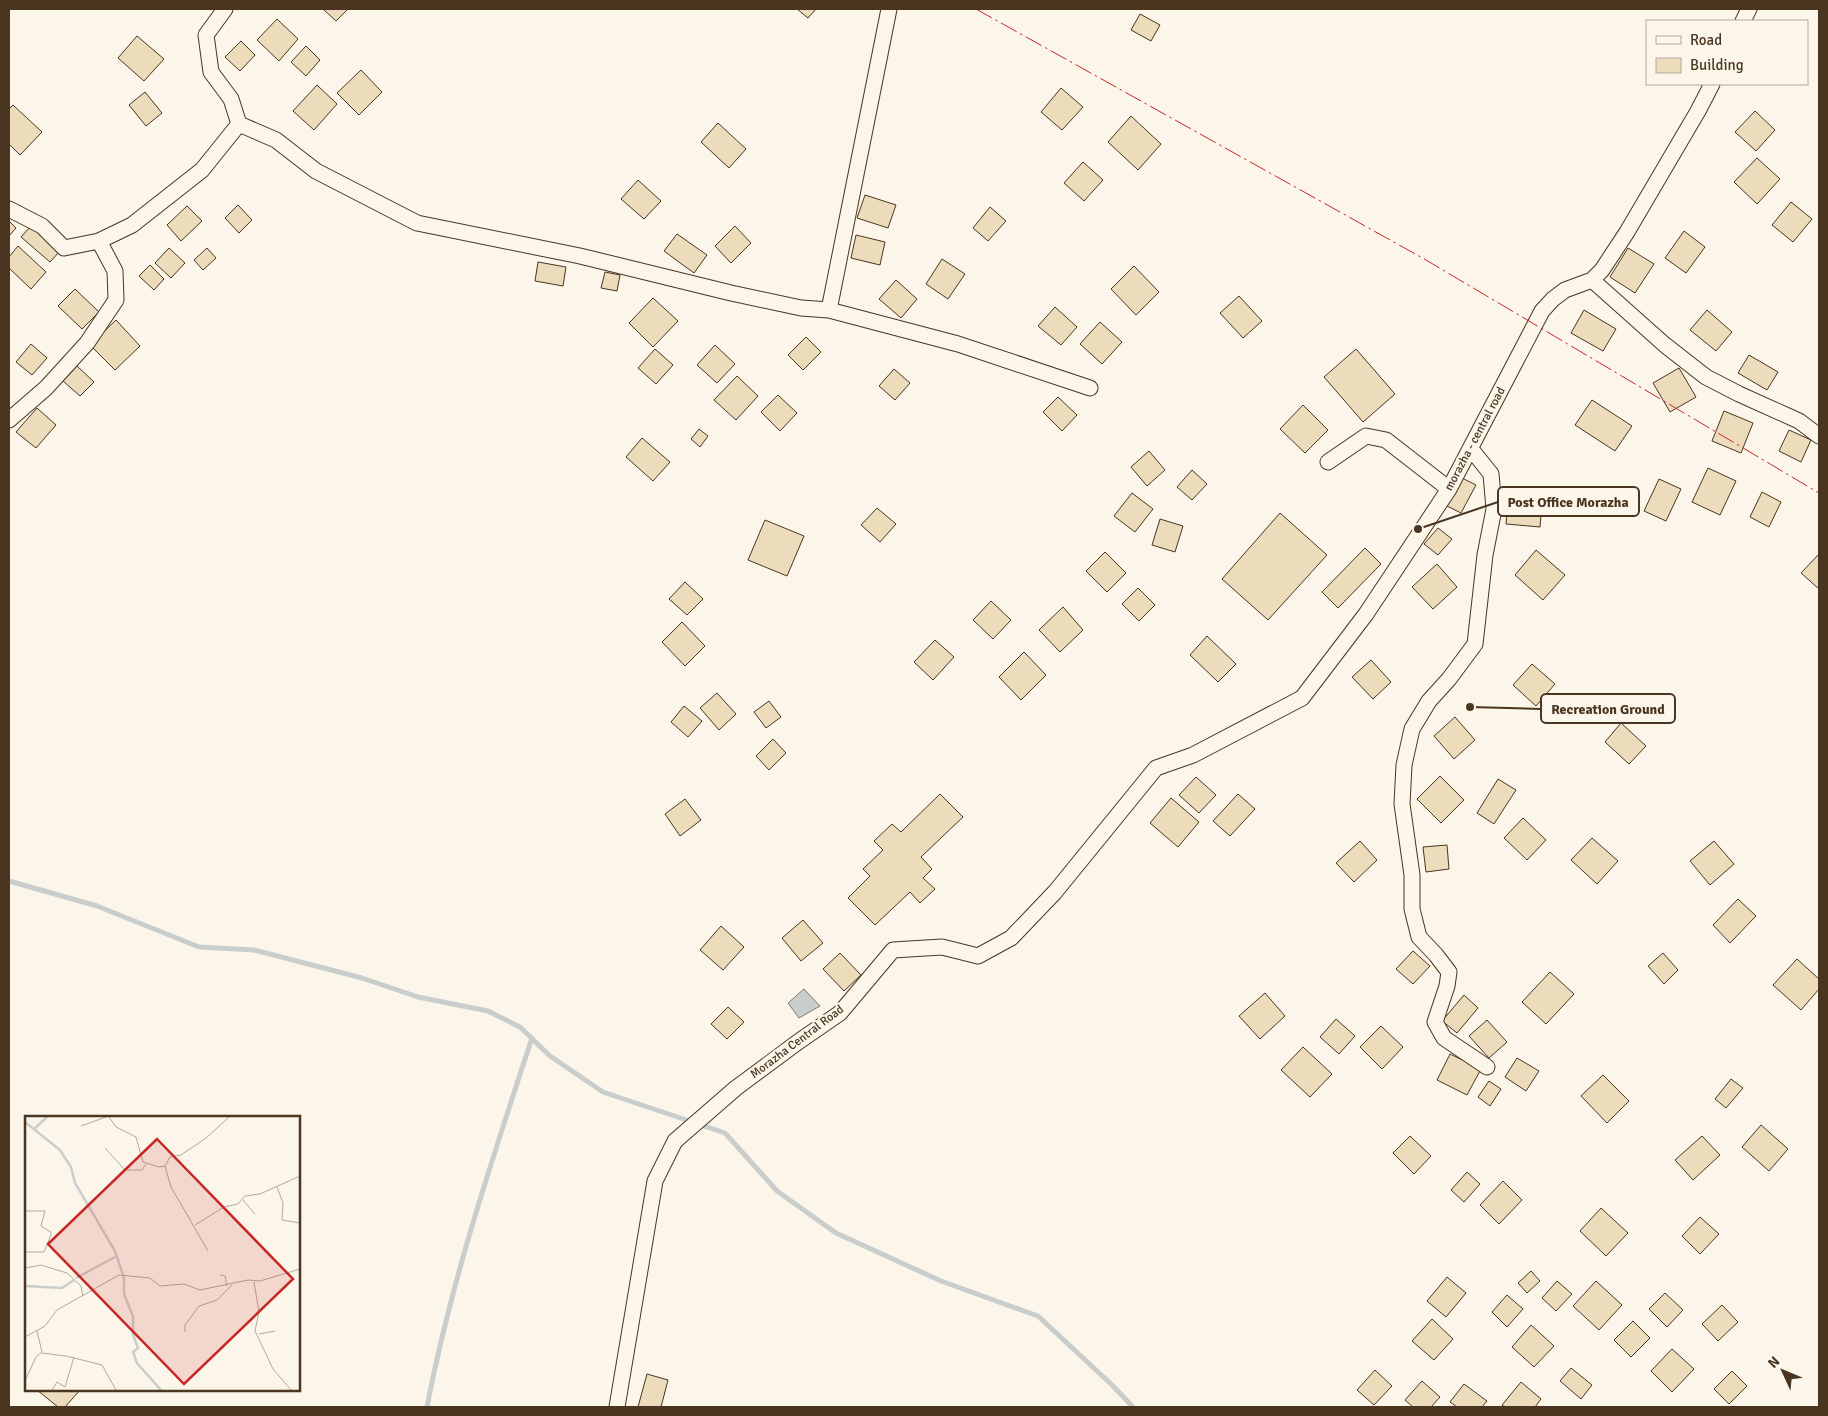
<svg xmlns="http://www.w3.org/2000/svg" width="1828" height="1416" font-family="Signika,sans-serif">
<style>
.water{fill:#c9cecd;stroke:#887966}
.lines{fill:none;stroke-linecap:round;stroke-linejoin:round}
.stream{stroke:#c9cecd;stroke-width:5}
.building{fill:#ecdcbc;stroke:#4a3520}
.street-casing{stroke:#4a3520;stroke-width:17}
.street{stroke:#fbf6e9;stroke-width:15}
.power{stroke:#c62828;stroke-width:1;stroke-dasharray:18 4 2.5 4;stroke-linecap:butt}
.labels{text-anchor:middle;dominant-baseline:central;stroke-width:4;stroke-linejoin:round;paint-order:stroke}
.street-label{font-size:12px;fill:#4a3520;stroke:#fbf6e9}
.inset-river{fill:none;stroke:#c9cecd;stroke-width:2.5}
.inset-road{fill:none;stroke:#b4a999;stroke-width:1}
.view{fill:#c62828;fill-opacity:0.15;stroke:#c62828;stroke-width:2.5}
.inset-edge{fill:none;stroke:#4a3520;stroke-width:2.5}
.leader{fill:none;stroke:#4a3520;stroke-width:2}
.callout-dot{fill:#4a3520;stroke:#fbf6e9;stroke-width:2}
.callout{fill:#fbf6e9;stroke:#4a3520;stroke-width:2}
.callout-label{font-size:14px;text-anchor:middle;font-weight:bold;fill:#4a3520}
</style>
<rect width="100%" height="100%" fill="#fbf6e9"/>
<path class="water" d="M804,989L820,1006L799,1018L788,1003Z"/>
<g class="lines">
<path class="stream" d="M9,881L97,906L199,947L254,950L362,978L418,997L488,1011L520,1027L550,1056L603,1092L725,1133L777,1191L836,1233L941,1281L1038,1316L1112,1385L1133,1407
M427,1407C451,1281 492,1160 532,1038"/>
</g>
<path class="building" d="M323,9H348L336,21Z
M797,9H816L808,18Z
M1140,14L1160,25L1151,41L1131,30Z
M277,19L298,39L279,61L257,40Z
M137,36L164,59L144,81L118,58Z
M241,41L255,55L240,71L225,57Z
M306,46L320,60L306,76L291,62Z
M361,70L382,92L359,115L337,93Z
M317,85L337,104L314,130L293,111Z
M1061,88L1083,107L1062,130L1041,112Z
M145,92L162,113L146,126L129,105Z
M13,105L42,132L20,155L9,144V109Z
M1755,111L1775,130L1756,151L1735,132Z
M1131,116L1161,144L1138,170L1108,142Z
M718,123L746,149L729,168L701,142Z
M1757,158L1780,179L1757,204L1734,182Z
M1083,162L1103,180L1084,201L1064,183Z
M638,180L661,201L644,219L621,199Z
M865,195L896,205L888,228L857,218Z
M1791,202L1812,219L1793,242L1772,225Z
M238,205L252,220L239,233L225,218Z
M187,206L202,221L181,241L167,225Z
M990,207L1006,221L988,241L973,228Z
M9,221L16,228L9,236Z
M31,226L60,251L50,262L21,237Z
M735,226L751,243L731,263L715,246Z
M1684,231L1705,247L1686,273L1665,258Z
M677,234L707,255L694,273L664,251Z
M856,235L885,242L880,265L851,258Z
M18,246L46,272L31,289L9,268V257Z
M169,248L185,263L171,278L155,263Z
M207,248L216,258L203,270L194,260Z
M1628,248L1654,264L1635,293L1610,277Z
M942,259L965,274L948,299L926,284Z
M538,262L566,267L563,286L535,281Z
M150,265L164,279L154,290L139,276Z
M1134,266L1159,292L1136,315L1111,289Z
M605,272L620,275L617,291L601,288Z
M896,280L917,299L901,318L879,299Z
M75,289L99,312L82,329L58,306Z
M1239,296L1262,321L1243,338L1220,313Z
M653,298L678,321L653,347L629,323Z
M1055,307L1077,327L1061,345L1038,326Z
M1584,310L1616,329L1603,351L1571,333Z
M1707,310L1732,332L1716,351L1690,330Z
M116,320L140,346L115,370L90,345Z
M1100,322L1122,342L1102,364L1080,344Z
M806,337L821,352L803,370L788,355Z
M31,344L47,358L32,375L16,362Z
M715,345L735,364L717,383L697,365Z
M655,349L673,365L656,384L638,368Z
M1356,349L1395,394L1363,422L1324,377Z
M1749,355L1778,372L1767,390L1738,373Z
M77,366L94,382L80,396L63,381Z
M1679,368L1696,397L1670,412L1653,383Z
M894,369L910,383L895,400L879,386Z
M737,376L758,396L736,420L714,400Z
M778,395L797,413L780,431L761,412Z
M1058,397L1077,415L1062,431L1043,412Z
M1592,400L1632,426L1615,451L1575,425Z
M1303,405L1328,430L1305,453L1280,429Z
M37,408L56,425L36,448L16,432Z
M1724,411L1753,423L1741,453L1712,441Z
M699,429L708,436L700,447L691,439Z
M1789,430L1811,440L1801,462L1779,451Z
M642,438L670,462L653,481L626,457Z
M1149,451L1165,470L1147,486L1131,467Z
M1708,468L1736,481L1720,515L1692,502Z
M1192,470L1207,484L1192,500L1177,487Z
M1462,478L1476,485L1461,513L1447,506Z
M1659,479L1681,489L1666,521L1644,511Z
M1509,489L1543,492L1540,527L1506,524Z
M1762,492L1781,502L1769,527L1750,517Z
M1132,493L1153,509L1135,532L1114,516Z
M877,508L896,524L880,542L861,525Z
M1280,513L1327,555L1268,620L1222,579Z
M1160,519L1183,526L1175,552L1152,545Z
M765,520L804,536L787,576L748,560Z
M1438,528L1452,539L1438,555L1424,544Z
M1365,548L1381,564L1338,608L1322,592Z
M1536,550L1565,575L1543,600L1515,575Z
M1105,552L1126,573L1107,592L1086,571Z
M1819,554V589L1801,573Z
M1437,564L1457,587L1433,609L1412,587Z
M685,582L703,599L687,615L669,599Z
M1138,588L1155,605L1139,621L1122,604Z
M991,601L1011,620L993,639L973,620Z
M1063,607L1083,630L1060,652L1039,630Z
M682,622L705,646L685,666L662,642Z
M1207,636L1236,664L1218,682L1190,655Z
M935,640L954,657L933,680L914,662Z
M1024,652L1046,675L1021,700L999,677Z
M1371,660L1391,682L1373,699L1352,677Z
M1532,664L1555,684L1536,706L1513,685Z
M717,693L736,714L719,730L700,708Z
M769,701L781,717L766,728L754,712Z
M684,706L702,721L688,737L671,722Z
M1455,717L1475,740L1454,759L1434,736Z
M1621,723L1646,746L1629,764L1605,742Z
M773,739L786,753L769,770L756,756Z
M1440,776L1464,800L1441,823L1417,799Z
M1196,777L1216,795L1199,813L1179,795Z
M1498,779L1516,790L1494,824L1477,813Z
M940,794L963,817L921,857L932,869L923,878L935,889L920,903L910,892L875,925L848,898L870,876L863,869L883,850L874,841L892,824L901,832Z
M1238,794L1255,809L1230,836L1213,821Z
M1171,798L1199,822L1178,847L1150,823Z
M685,799L701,820L680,836L665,814Z
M1523,818L1546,840L1527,860L1504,838Z
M1592,838L1618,861L1597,884L1571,860Z
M1360,841L1377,860L1354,882L1336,863Z
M1714,841L1734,864L1710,885L1690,861Z
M1447,845L1449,869L1426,872L1423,847Z
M1738,899L1756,916L1730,943L1713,925Z
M803,920L823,943L801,961L782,938Z
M721,926L744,947L723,970L700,950Z
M1413,951L1430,966L1413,984L1396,969Z
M840,953L861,975L844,991L823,969Z
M1663,953L1678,970L1664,984L1648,966Z
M1797,959L1819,979V989L1801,1010L1773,985Z
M1550,972L1574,994L1546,1024L1522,1002Z
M1265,993L1285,1016L1260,1039L1239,1016Z
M1464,995L1478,1008L1457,1033L1442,1021Z
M728,1007L744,1022L727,1039L711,1024Z
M1336,1019L1355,1036L1339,1054L1320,1037Z
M1487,1020L1507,1042L1489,1058L1469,1036Z
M1381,1026L1403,1047L1382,1069L1360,1047Z
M1303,1047L1332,1074L1310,1097L1281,1070Z
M1450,1054L1481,1069L1467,1095L1437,1080Z
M1517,1058L1539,1071L1526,1091L1505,1077Z
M1603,1075L1629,1101L1607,1123L1581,1096Z
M1731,1079L1743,1088L1726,1108L1715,1099Z
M1489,1081L1501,1089L1490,1106L1478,1097Z
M1761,1125L1788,1149L1769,1171L1742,1147Z
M1410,1136L1431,1156L1414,1174L1393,1153Z
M1702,1136L1720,1155L1693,1180L1675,1160Z
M1467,1172L1480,1184L1464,1202L1451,1190Z
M1503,1181L1522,1200L1499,1224L1480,1205Z
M1601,1208L1628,1233L1606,1256L1580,1231Z
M1700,1217L1719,1234L1700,1254L1682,1236Z
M1531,1271L1540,1281L1527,1293L1518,1283Z
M1447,1277L1466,1293L1446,1317L1427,1301Z
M1557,1281L1572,1294L1556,1311L1542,1298Z
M1596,1281L1622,1305L1599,1330L1573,1306Z
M1665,1293L1683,1310L1667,1327L1649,1309Z
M1507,1295L1523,1309L1507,1327L1492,1312Z
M1722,1305L1738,1322L1718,1341L1702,1324Z
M1432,1319L1453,1339L1434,1360L1412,1341Z
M1633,1321L1650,1338L1631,1357L1614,1340Z
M1531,1325L1554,1346L1534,1367L1512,1347Z
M1672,1349L1694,1369L1672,1392L1651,1371Z
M1571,1368L1592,1385L1581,1399L1560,1381Z
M1375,1370L1392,1386L1374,1405L1357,1390Z
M1732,1371L1747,1386L1729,1404L1714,1389Z
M647,1374L668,1380L661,1407H638Z
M1422,1381L1440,1397L1431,1407H1413L1405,1400Z
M1521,1382L1541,1399L1535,1407H1505L1502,1405Z
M1464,1384L1487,1401L1482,1407H1457L1450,1402Z
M37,1390H80L65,1407H58Z"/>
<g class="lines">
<defs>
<path id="street" d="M1743,21L1749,9
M239,124L276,140L316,171L417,223L580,256L731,293L801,308L829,310L958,344L1090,388
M9,209L42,226L64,248L99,241L132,225L202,170L239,124L231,99L211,72L206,35L225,9
M1592,280L1665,345L1706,377L1739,394L1799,421L1819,436
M829,310L889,9
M9,420L46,388L87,343L116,300L115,271L99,241
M1471,449L1491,474L1494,509L1485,555L1475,644L1449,679L1429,701L1412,729L1404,765L1402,804L1412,875V909L1419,937L1436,955L1449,972L1447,986L1435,1022L1444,1038L1487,1067
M1328,462L1366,436L1386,440L1449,489
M617,1407L655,1181L675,1141L736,1088L798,1042L840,1013L893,950L942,947L978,956L1011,938L1055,892L1156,768L1193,755L1302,698L1366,614L1449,489L1542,311L1553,299L1565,290L1592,280L1602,270L1627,232L1698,111L1712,84"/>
</defs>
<use href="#street" class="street-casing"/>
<use href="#street" class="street"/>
<path class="power" d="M976,9L1426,260L1819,493"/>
</g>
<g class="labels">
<g class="street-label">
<text transform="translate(1475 439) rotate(-62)">morazha - central road</text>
<text transform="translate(797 1042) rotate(-37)">Morazha Central Road</text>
</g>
</g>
<g transform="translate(25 1116)">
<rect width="275" height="275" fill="#fbf6e9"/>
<path class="inset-river" d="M0,6L35,34L46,51L50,67L90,135L99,162V178L108,200V218L113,232L108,236L112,247L136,274M10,12L22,1M51,162L90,141M0,170L37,172L49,164"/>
<path class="inset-road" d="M84,1L91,11L111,21L118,46L134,51L140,50L145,41L156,39L181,22L204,1M56,10L81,1M80,32L100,54H117L121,48M140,50L146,71L183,135M252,71L258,87L257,104L275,107M218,84L230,98M0,95H20L16,110L26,116V119L19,136H0M170,109L199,91L213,88L220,80L235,78L275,60M0,152L16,149L42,157L56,170L58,180M195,159L200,160L202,170M229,166L234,196L230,215L248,253L266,274M160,216V209L174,190L192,184L207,169M234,218L250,215M0,221L20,210L32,194L94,159L125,162L135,170L159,168L175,174L223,164L235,165L275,153M17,237L41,240L77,249L91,274M0,265L11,241L17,236L12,215M27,274L32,266L40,271L49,241"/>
<path class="view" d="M132,23L268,163L159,268L23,128Z"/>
<rect width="275" height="275" class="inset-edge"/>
</g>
<path class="leader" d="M1418 529L1498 502M1470 707L1541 709"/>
<g class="callout-dot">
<circle cx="1418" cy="529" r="5"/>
<circle cx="1470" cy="707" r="5"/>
</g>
<g class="callout">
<rect x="1498" y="487" width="141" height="29" rx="5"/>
<rect x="1541" y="694" width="134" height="29" rx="5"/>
</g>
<g class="callout-label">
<text x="1568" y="507">Post Office Morazha</text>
<text x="1608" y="714">Recreation Ground</text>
</g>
<rect width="1828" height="1416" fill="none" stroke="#4a3520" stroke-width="20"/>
<rect x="1646" y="20" width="162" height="65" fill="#fbf6e9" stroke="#b4a999"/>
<rect x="1656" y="36" width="25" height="8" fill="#fbf6e9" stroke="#b4a999"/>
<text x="1690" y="45" font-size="15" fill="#4a3520">Road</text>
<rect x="1656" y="58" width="25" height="15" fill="#ecdcbc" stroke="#b4a999"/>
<text x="1690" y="70" font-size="15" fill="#4a3520">Building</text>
<g transform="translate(1783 1371) rotate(314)" stroke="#fbf6e9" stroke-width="4" paint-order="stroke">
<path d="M0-4L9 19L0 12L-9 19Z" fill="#4a3520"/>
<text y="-8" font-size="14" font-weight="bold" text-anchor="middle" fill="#4a3520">N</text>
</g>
</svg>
